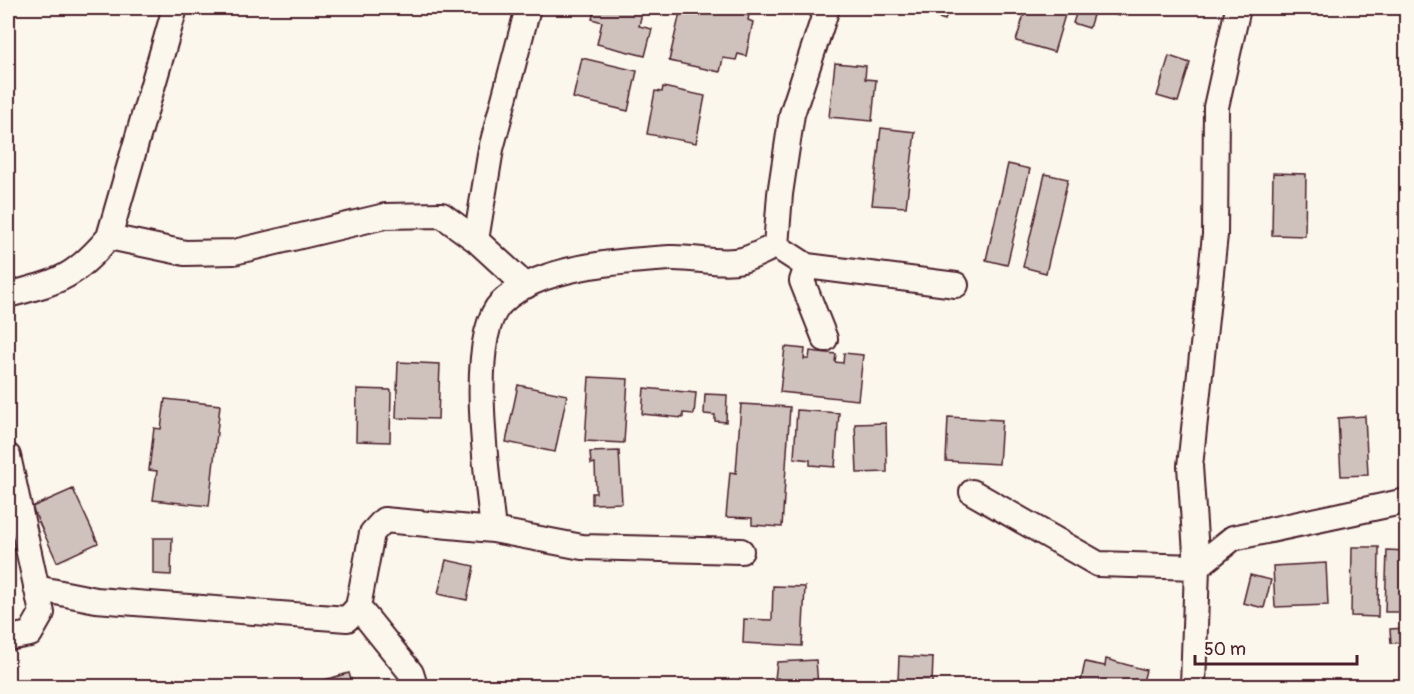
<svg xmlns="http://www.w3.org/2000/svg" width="1414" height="694" font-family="Pangolin,sans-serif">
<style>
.building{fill:#cfc2bc;stroke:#4a1f2b;stroke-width:1.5}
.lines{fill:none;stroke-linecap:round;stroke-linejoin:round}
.minor-casing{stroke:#4a1f2b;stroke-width:28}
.minor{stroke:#fbf7ec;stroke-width:24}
</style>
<rect width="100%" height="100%" fill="#fbf7ec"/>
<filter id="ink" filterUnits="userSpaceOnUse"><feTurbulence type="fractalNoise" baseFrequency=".0167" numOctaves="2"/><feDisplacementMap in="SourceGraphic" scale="12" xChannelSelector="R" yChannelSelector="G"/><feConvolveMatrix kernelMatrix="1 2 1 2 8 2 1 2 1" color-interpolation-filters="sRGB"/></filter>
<g filter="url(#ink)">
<path class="building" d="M595,8H643L639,26L652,29L645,56L597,44L602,22L592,19Z
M681,8L750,9L748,20L753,22L746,56L738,54L736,60L723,58L720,72L669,61Z
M909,8H950L945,20Z
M1026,8H1067L1054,52L1016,41Z
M1078,8L1094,12L1089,28L1073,23Z
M1097,8H1122L1119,16Z
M1169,56L1190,63L1178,102L1157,96Z
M582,58L637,71L628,111L573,98Z
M835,63L866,66L865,79L876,80L872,121L829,117Z
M663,87L705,96L696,143L647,134L655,91L662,92Z
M881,128L915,132L906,207L872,205Z
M1008,164L1030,169L1007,265L986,260Z
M1273,173L1306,174L1305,236L1272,235Z
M1045,174L1068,179L1046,273L1023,267Z
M785,347L805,349L804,359H809L810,351L836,354L835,362L843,363L844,353L863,355L858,400L780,392Z
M398,362L440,364L438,419L396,418Z
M589,377L628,379L624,443L585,441Z
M518,385L567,395L555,452L506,442Z
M644,388L696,393L694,414L683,413V418L642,414Z
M357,389L391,390L390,442L356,441Z
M705,394L727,395L726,422L715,421V415L704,414Z
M165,399L220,405L209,506L153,500L157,471L149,470L154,428L161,429Z
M741,404L790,407L782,527L752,525V518L726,517L730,472L736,473Z
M797,410L839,413L835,467L810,465V460L794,458Z
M1365,416L1368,475L1341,476L1338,418Z
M948,417L1002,420L999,464L946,461Z
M886,423L887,472L857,473L855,424Z
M619,451L622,503L592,504V493H596L595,463L591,464L590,452Z
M73,489L98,543L57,562L32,507Z
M153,538H172L171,575L153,574Z
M1352,547H1379L1378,617L1351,616Z
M1387,550L1406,551V612H1385Z
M446,560L474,566L467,600L438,594Z
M1326,563L1328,605L1275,607L1273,566Z
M1250,575L1271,580L1264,608L1243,603Z
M773,586L805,587L802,646L743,643L744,619L772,620Z
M1406,628V642L1391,643L1390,629Z
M899,656L933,658L932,684L898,682Z
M1106,659L1146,670L1142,686H1080L1085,662L1105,666Z
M816,660L818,686H778V678L775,679L777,662Z
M349,673L353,686H311L310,684Z"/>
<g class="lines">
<defs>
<path id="minor" d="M827,8L792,114L780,194L776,246L807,266L956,285
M109,237L185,253L234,252L385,216L442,215L476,240L526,286
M476,240L491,149L528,8
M807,266L802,281L825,339
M8,295C60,281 73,279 109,237L175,8
M8,456L42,613L30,634L8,638
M972,492L1098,564L1197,567L1190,466L1215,235L1216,107L1238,8
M493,530C488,481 466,338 501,303C538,266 621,261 670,258C693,257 720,265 742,260C754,257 765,250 776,246
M36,588L96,600L347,619L358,607L372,533L384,520L493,530L582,547L741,551
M358,607L411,673L415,686
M1193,686L1197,567L1233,538L1406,501"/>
</defs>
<use href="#minor" class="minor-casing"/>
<use href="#minor" class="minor"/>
</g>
</g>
<rect width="1414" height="694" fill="none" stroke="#fbf7ec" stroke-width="30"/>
<rect x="15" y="15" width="1384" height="664" fill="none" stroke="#4a1f2b" stroke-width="2" filter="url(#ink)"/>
<path d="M1195 655v9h162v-9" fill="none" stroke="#4a1f2b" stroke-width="3"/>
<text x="1204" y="655" font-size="18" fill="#4a1f2b" stroke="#fbf7ec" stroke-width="4.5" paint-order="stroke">50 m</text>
</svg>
